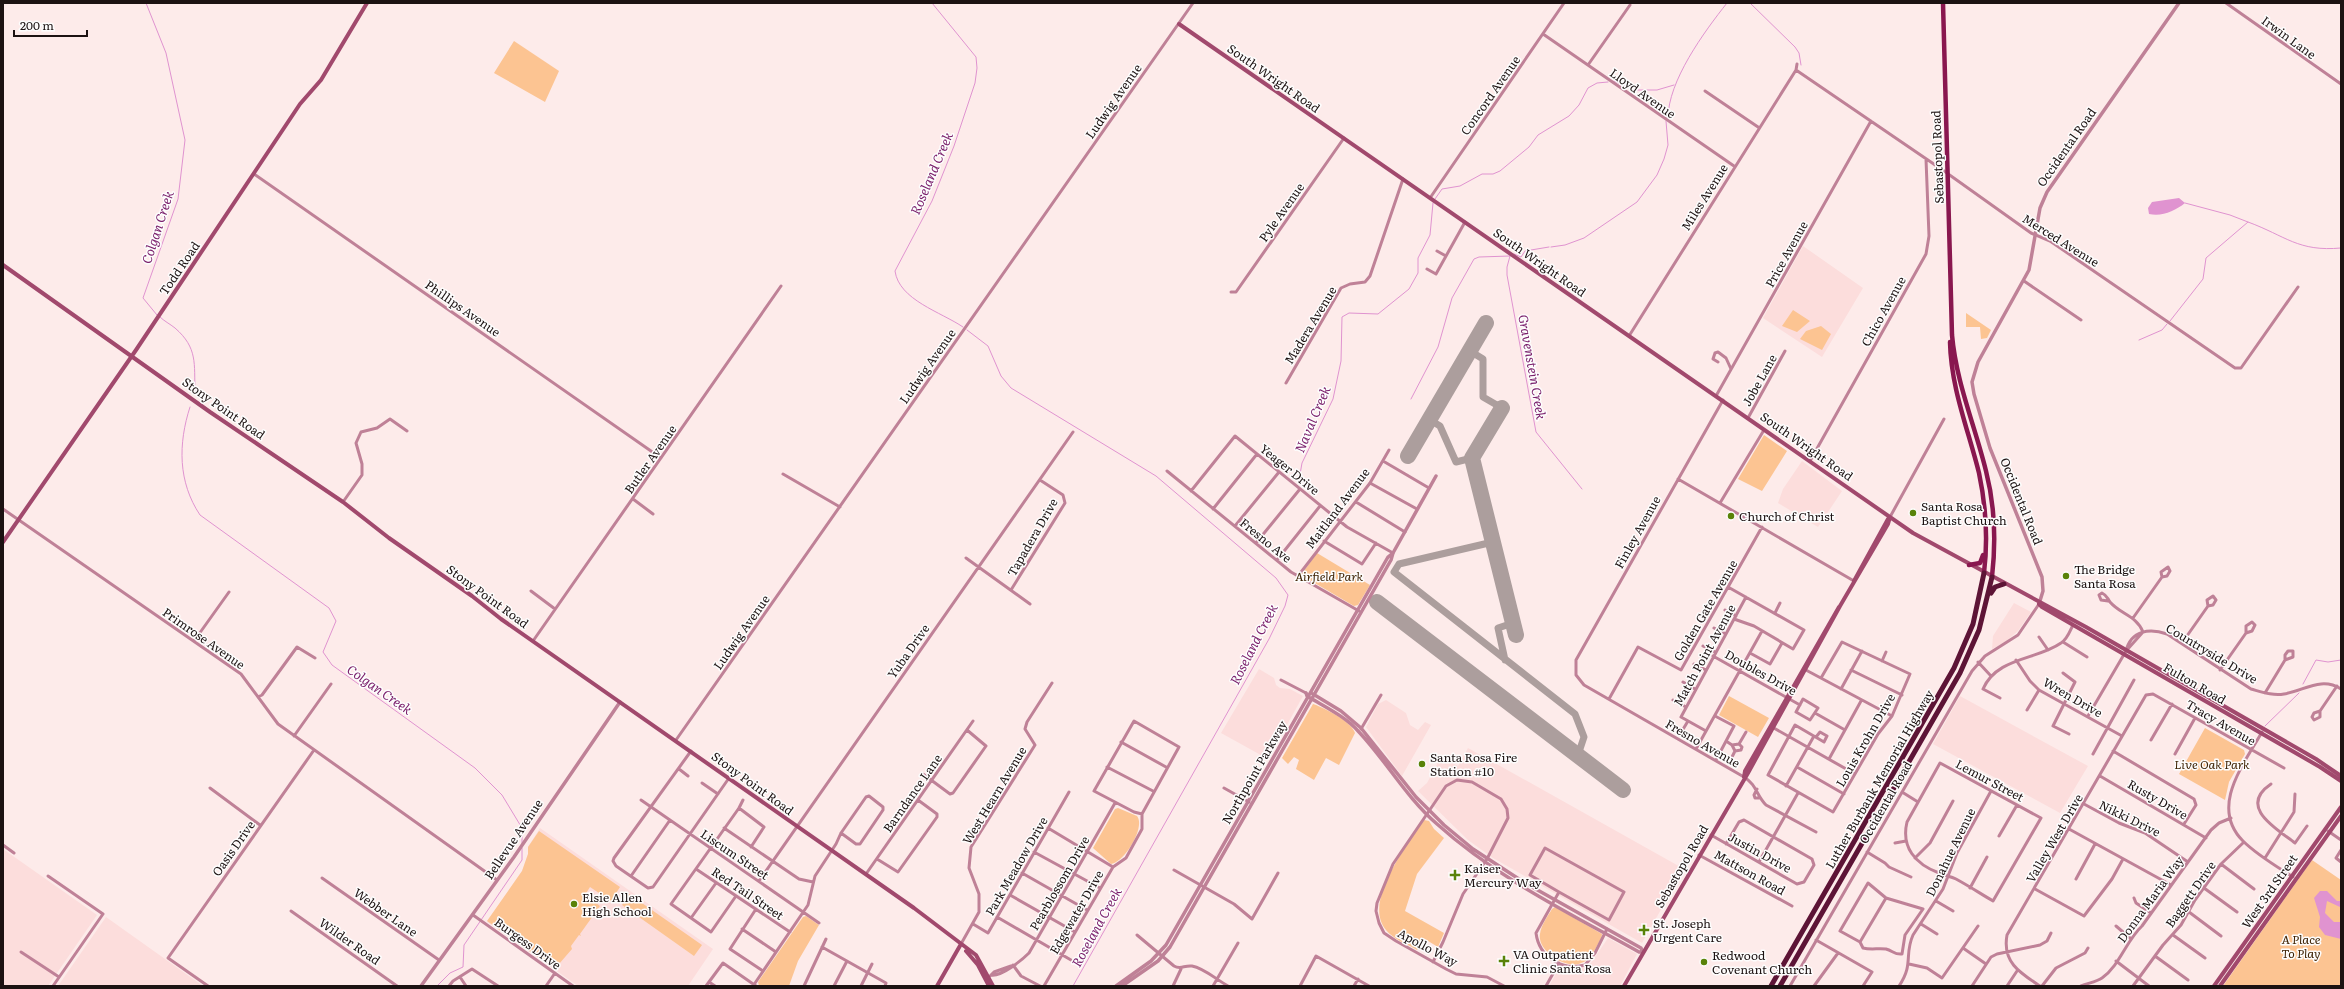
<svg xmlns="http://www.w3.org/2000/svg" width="2344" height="989" font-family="Literata,serif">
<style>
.built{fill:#fcdddc}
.green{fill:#fcc492}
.water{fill:#e093d0}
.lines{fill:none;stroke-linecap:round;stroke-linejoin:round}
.stream{stroke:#e093d0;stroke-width:1}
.taxiway{stroke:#ac9e9d;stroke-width:7}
.runway{stroke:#ac9e9d;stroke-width:16}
.minor{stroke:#bf8197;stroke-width:3}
.tertiary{stroke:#bf8197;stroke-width:3.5}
.secondary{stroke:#a1496d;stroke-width:4}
.primary{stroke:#89174f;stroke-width:4.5}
.motorway{stroke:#5d1436;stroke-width:5}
.poi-dot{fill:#598208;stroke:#fdfdfd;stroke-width:1.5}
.labels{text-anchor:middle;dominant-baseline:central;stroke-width:3;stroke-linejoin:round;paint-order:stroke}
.street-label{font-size:12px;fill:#1c1212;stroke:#fdfdfd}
.poi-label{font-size:12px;fill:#1c1212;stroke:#fdfdfd;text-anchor:start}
.park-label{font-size:12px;font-style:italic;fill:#3f2304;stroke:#fdfdfd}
.water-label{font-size:13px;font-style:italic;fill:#7b216d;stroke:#fdfdfd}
</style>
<rect width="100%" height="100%" fill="#fdebea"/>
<path class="built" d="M1803,246L1863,288L1822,357L1763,318Z
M1802,461L1842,491L1818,527L1778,503L1783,489Z
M2014,603L2031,612L2018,631L2005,642L1992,649L1993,636Z
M1259,669L1274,678L1276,685L1280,688L1290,689L1303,696L1268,759L1221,733Z
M1960,696L2088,766L2060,813L1933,744Z
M1386,700L1406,713L1410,725L1418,730L1425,722L1431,725L1402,776L1366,727L1378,704Z
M1468,748L1684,869L1642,943L1493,858L1468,840L1418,791L1427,783L1441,757L1458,766Z
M540,828L713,949L688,986H578L487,922L522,871L528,854V847Z
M3,849L97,915L48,986H3Z
M106,917L203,986H58Z
M1608,938L1637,954L1620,986H1549L1560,967L1577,970L1591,963Z"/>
<path class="green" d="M514,41L559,71L545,102L494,73Z
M1793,310L1810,321L1797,332L1782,326Z
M1966,313L1991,330L1987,338L1981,339L1980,327H1966Z
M1821,326L1831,334L1822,350L1800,339L1806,331Z
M1764,435L1787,451L1762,491L1738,479Z
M1317,553L1370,585L1358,605L1354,606L1301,575Z
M1729,696L1769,718L1758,737L1719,715Z
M1313,704C1320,706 1352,721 1355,733L1339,765L1326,758L1314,780L1296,769L1299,760L1294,757L1288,764L1282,758Z
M2205,728L2244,750L2245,754L2229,782L2225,800L2179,774Z
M1118,808L1137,816C1146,827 1124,863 1111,864L1093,848L1115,809Z
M1424,820L1429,821L1434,829L1444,838L1417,874L1405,911L1444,933L1438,947L1423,938L1417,950C1407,944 1393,939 1386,930C1362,902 1408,844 1424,820Z
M539,831L620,887L611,901L590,887L585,895L600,906L580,934L581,936L579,935L571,946L572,949L559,964L549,965L487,921L522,871L528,854V847Z
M2312,860L2341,880V986H2223Z
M629,894L702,945L694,956L622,905Z
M1555,907L1602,934C1602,939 1598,943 1596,948C1592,954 1589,961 1581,963C1566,970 1537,951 1540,934C1541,925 1548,916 1552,909Z
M806,916L819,925L798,961L789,986H759L758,982L803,917Z"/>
<path class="water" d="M2179,198L2185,203C2175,211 2162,217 2149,214L2148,208L2152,202Z
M2320,891H2327L2337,901H2341L2340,907L2327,901L2325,913L2334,922H2341V939L2325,935L2319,927L2320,917L2314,898Z"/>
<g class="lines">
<path class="stream" d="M146,3L166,53L185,140L178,199L143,298L157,315
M932,3L976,57L977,68L975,83L954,146L932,201L895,271C899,300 941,312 963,327
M1750,3L1795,47L1799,53L1801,65
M1614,81L1634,90H1657L1674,85
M1668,118C1668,81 1704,32 1727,3
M1435,199L1442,189L1460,186L1482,174H1493L1500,171L1529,147L1538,135L1569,116L1579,105L1588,88L1597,83L1608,82
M2185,203L2230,215L2248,222
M1551,247L1565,245L1584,238L1637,202L1657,175L1664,159L1668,145L1666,121
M1514,254L1521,257L1525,251L1549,247
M1510,256L1507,267V275L1536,432L1582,489
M160,317C164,321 170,324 175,328C198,348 194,364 195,391
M2170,321L2203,279L2206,258L2248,222C2286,236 2298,252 2341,248
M967,330L988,346L1001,376L1011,388L1156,476L1276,578L1288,595L1285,606L1269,639L1073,986
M2139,340L2162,330L2167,324
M1411,399L1438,347L1452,298L1474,259L1479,257L1510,256
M190,407C178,444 178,482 200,515L329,608L336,621L323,652L332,665L475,768L502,795L522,828V843
M1299,480L1302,463L1333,399L1341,361L1342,317L1349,313L1378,314L1409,289L1418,273V258L1430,235L1433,203
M2303,684L2316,660L2328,662L2341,660
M2265,726L2299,693
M437,986L450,973L463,967L464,945L522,860V848"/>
<path class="taxiway" d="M1470,351L1483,359V397L1502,408
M1430,420L1440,426L1456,462L1472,458
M1493,542L1399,564L1394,572L1575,714L1584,737L1578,755
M1505,660L1498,628L1513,623"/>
<path class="runway" d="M1502,408L1472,458L1516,635
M1408,456L1486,323
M1377,602L1623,790"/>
<path class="minor" d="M2226,3L2341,84
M1543,34L1734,166
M1797,64L1796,70L1944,171L2031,233L2050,241L2235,368H2241L2298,287
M1588,65L1630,5
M1705,91L1758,127
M254,174L661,458
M1430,198L1564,3
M1437,251L1446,256
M1427,269L1436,274L1465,222
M2024,281L2081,320
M1231,292H1236L1344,138
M1629,336L1796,70
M1718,362L1713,359L1715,353L1718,352L1726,358L1731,369
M1286,383L1341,288L1350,284L1365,282L1370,276L1403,179
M1716,396L1871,121
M1723,400L1576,660V675L1584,685L1744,777C1757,785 1756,795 1766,805L1816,832
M1748,418L1785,351
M1383,461L1429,488
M1810,461L1926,254L1929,236L1926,159
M1167,471L1291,572L1359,611
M783,474L840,507
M1678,479L1854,581
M1370,483L1417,509
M1191,491L1235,436L1347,527L1393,553
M633,499L653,514
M343,502L362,475V464L356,443L361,432L377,428L390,419L407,431
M1356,502L1405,532
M1720,503L1764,430
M3,509L241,674L278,724L497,880
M1213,509L1257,454
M1890,517L1944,419
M1235,526L1279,472
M1324,541L1362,564L1376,543
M1256,543L1300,489
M966,558L1030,604
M1277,560L1320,506
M1298,576L1370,483L1389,450
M1728,587L1804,630L1793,649L1754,626L1734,619
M1011,590L1065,503L1063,495L1040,480
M531,591L555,609
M2108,601L2101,600L2099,595L2102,593C2108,596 2107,598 2110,602C2120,614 2137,616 2143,632
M1725,610L1736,616
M1775,613L1780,603
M2133,618L2162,577L2167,576L2170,571L2168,567L2161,572L2162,577
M1714,628L1726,634
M2039,637L2048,650
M194,641L229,592
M533,641L781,286
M2063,642L2087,657
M2182,643L2208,606L2213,605L2216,600L2213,596L2207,600L2208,606
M1703,646L1715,652
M2126,651C2131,630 2150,628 2167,634L2251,689C2262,692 2273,696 2284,694C2304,691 2321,676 2341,689
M1750,653L1770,664L1782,643
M1713,656L1800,705
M2016,660L2030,681L2039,690L2122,736
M1882,661L1886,652
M1978,662L1991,676
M1694,664L1706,670
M1804,669L1892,716
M1851,670L1902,695
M2220,670L2246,633L2252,631L2255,625L2252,622L2246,626V633
M2063,673L2075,682L2053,726L2069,734
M1281,680L1306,693
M1683,682L1695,689
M1841,689L1862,651
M2265,693L2285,660L2293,657V651H2288L2285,655V660
M258,697L262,695L297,647L315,658
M2000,698L1983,689C1997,657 2037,660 2061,643C2067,640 2070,631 2073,625
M1609,699L1638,647L1681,670L1762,527
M1803,699L1818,708L1810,720L1796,712Z
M1673,700L1686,707
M2027,710L2039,690
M2320,711V717L2314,720L2312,717L2314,713L2320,711L2337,686
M1815,713L1845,730
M1715,716L1734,726L1716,760
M2088,716L2126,651L2143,632
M1772,727L1855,774
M1361,729L1381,695
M1682,731L1688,721
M1706,731L1681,717L1746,597
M2262,732C2244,764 2209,807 2243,841C2257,855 2276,866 2293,877
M294,736L331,684
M1816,737L1820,732L1827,736L1824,742L1795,725L1768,775L1833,812L1878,734L1892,716L1910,674L1842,642L1821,678
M676,740L1193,3
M2151,740L2172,704
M1726,741L1732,745L1739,744L1742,747L1741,750L1735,751L1732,745
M1121,742L1166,767
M1739,744L1746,732
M1696,749L1762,631
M691,751L614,858L613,861L616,866L648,888L653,887L729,778
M2113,751L2194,799L2196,805L2184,824
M2093,754L2134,680
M2175,754L2195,718
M1829,759L1861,701
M1730,761L1735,751
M1940,763L2041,818L1993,901C1981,894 1969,886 1956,879C1950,876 1945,876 1939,873C1915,864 1901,847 1907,822Z
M1107,767L1153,791
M1797,767L1844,794
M679,769L688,776
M923,774L950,794L953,793L986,746L967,730
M2100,776L2206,838
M702,783L718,794
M2271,784C2237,807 2277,829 2295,843L2307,826
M1786,786L1814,736
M210,788L260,825
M1224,788L1249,802
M1757,789L1754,795L1755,798H1760
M1902,792L1918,802
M641,800L819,923
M2084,804L2119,823L2145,833L2188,862
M739,808L764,827L751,847
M724,828L799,879L813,882
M1048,828L1113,867
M2069,829L2171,885
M2328,831L2341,840
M1711,835L1797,884L1804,882L1814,865L1812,859L1744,820L1739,822L1726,844
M1999,836L2017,805
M1895,843L1906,841
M3,845L14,853
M2341,850L2336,858L2341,862
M1034,852L1100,888
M1867,852L1885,863L1889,867L1911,877
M1699,855L1792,906
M1915,858L1930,843L1953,801
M2265,858L2294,812L2295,794
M877,859L898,872L937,817V814L918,800
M1759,862L1798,793
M2221,864L2254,889
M696,869L790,932
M1174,870L1234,904L1252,919L1278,873
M1022,873L1087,910
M866,874L973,721
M48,876L103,914L53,986
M631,876L670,820
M322,878L439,960
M2076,879L2095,844
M759,881L1073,432
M1868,883L1886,898L1923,909L1905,935L1902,954C1895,955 1893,951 1886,949C1878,948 1871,950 1863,948L1860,942L1840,931Z
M1970,888L1987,857
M2204,888L2237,912
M2035,889L2084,916L2112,879L2123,859
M1559,892L1609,920L1624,892L1545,848L1530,875L1559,892L1536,933C1539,957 1562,971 1585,965L1595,953L1607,929
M1010,895L1075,932
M736,896L711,932L671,904L739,808L743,800
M2134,898L2136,903L2151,913
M1936,901L1953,911
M756,909L730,949L763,971
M291,911L397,986
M2189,912L2221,936
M473,915L573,986
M997,917L1071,960
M691,918L716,883
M973,924L988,933L1069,792
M1921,924L1937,934
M2116,926L2130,938
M742,929L776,952
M1137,935L1174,966C1181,970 1184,965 1192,966C1204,968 1217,980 1228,986
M2173,935L2205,958
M1816,940L1872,972L1863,986
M1860,942L1886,898
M961,944L979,912V894L969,868L971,847L1035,745L1025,729L1027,722L1052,683
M822,947L886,983L885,986
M1963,948L1986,964
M21,952L59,977
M2155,956L2188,980
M2116,961L2149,986
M1433,962L1443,942L1463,894L1487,859L1508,818L1507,809L1501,799L1472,782L1457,780L1446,786L1393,864L1377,903L1376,911L1379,923L1384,933L1396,941L1446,969L1456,974L1487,977L1504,986
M1909,964L1927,968L1942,978L1978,926
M1013,965L1021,976L1040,986
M991,975C1001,977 1022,960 1029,953L1115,803
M990,976L994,972L1011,966
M460,977L466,986
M709,982L715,986
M208,986L168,958L314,750
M449,986L453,981L472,969L498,986
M546,986L555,973
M706,986L723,963L756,986
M753,986L808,905L815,876L836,844L841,833L866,797L869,796L883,807V810L860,844H856L841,833
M804,986L826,939
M834,986L847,961
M861,986L872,964
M1044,986L1113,867L1126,858L1142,829V814L1179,747L1134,721L1094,791L1134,812L1142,814
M1173,986L1181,969
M1213,986L1238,943
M1300,986L1316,956L1369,986
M1354,986L1358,979
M1546,986L1559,963
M1790,986L1972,671L1985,656L2018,635L2039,604
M1814,986L1838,953
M1899,986C1914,964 1904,955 1913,935L1943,889L1957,853L1991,791
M1972,986L1991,957L1997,954L2040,945L2047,941L2051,933
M2007,986L2017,971
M2040,986C2020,973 2002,962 2007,935L2146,695L2153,694L2284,768
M2042,986L2056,968L2085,953L2088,948
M2081,986C2088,983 2096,982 2102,978C2120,965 2126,941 2142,926L2211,830L2219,823L2231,818
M2133,986L2163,945L2181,925L2195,900L2221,864L2244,842"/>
<path class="tertiary" d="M2039,604L2043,591L2042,577L1990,448L1974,394L1972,382L1978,362L2029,270L2040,208L2047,192L2179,3
M1306,693L1307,696C1325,707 1345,716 1359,732C1387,762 1406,797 1437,824C1497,878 1569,913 1639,952H1643
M1313,694L1341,711L1361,728L1416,797L1444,825L1473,849L1525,883L1641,948L1643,952
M421,986L514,857L620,702
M1116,986L1151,961L1166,945L1388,557L1393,553
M1122,986L1158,961L1170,947L1391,560L1393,553L1436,476"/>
<path class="secondary" d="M1179,24L1913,533L2086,627L2316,759L2341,776
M3,265L210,412L343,502L389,538L472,596L501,619L914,908L976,955L993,986
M3,542L136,350L300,104L321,80L367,3
M1854,581L1888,519
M2039,604L2042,607L2320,767L2341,781
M1744,777L1745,771L1839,607
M966,951L978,965L989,986
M937,986L961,944
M1624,986L1748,773L1840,606L1888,524L1890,517
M2214,986L2341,807
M2220,986L2341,816"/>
<path class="primary" d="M1943,3L1952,335C1956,382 1975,426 1986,471C1995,506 1996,542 1992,577
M1950,342C1951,388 1968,429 1979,473C1986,506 1988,540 1984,573
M1969,565L1980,563L1983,555"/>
<path class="motorway" d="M1991,593L1995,587L2004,584
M1771,986L1954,668L1973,624L1984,573
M1780,986L1960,673L1979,630L1992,577"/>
</g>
<g class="poi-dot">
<circle cx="1913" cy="513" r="4"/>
<circle cx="1731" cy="516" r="4"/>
<circle cx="2066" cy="576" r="4"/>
<circle cx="1422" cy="764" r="4"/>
<path d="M1453 869h4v4h4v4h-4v4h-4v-4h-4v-4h4z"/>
<circle cx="574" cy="904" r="4"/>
<path d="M1642 924h4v4h4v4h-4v4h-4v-4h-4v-4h4z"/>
<path d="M1502 955h4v4h4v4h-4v4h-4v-4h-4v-4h4z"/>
<circle cx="1704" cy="962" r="4"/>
</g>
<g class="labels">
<g class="street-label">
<text transform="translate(2289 37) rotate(36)">Irwin Lane</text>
<text transform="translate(1274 78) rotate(35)">South Wright Road</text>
<text transform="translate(1643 93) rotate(35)">Lloyd Avenue</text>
<text transform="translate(1490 95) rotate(-55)">Concord Avenue</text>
<text transform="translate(1113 101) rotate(-55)">Ludwig Avenue</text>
<text transform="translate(2066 147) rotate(-55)">Occidental Road</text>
<text transform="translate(1937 157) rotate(-92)">Sebastopol Road</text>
<text transform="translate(1704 197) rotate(-58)">Miles Avenue</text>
<text transform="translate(1281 212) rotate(-55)">Pyle Avenue</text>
<text transform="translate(2061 240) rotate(32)">Merced Avenue</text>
<text transform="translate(1786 254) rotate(-61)">Price Avenue</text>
<text transform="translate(1540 262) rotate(35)">South Wright Road</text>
<text transform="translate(179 268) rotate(-56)">Todd Road</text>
<text transform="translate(463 308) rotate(35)">Phillips Avenue</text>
<text transform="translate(1883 311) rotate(-61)">Chico Avenue</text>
<text transform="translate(1310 325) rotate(-59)">Madera Avenue</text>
<text transform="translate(927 366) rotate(-55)">Ludwig Avenue</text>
<text transform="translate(1759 380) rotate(-61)">Jobe Lane</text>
<text transform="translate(224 408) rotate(35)">Stony Point Road</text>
<text transform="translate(1807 446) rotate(35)">South Wright Road</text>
<text transform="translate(650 459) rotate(-55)">Butler Avenue</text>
<text transform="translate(1290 469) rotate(39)">Yeager Drive</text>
<text transform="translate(2022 501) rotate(68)">Occidental Road</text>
<text transform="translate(1337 508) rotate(-53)">Maitland Avenue</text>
<text transform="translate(1637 532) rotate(-61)">Finley Avenue</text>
<text transform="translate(1032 537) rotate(-60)">Tapadera Drive</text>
<text transform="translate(1266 540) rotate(39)">Fresno Ave</text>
<text transform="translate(488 596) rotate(36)">Stony Point Road</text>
<text transform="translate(1705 610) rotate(-60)">Golden Gate Avenue</text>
<text transform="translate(741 632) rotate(-55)">Ludwig Avenue</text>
<text transform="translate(204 638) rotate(35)">Primrose Avenue</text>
<text transform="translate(908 651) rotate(-55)">Yuba Drive</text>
<text transform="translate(2212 653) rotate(31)">Countryside Drive</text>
<text transform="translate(1704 655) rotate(-61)">Match Point Avenue</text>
<text transform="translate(1761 672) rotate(29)">Doubles Drive</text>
<text transform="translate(2195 683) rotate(30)">Fulton Road</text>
<text transform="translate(2073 697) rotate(30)">Wren Drive</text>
<text transform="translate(2221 722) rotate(30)">Tracy Avenue</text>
<text transform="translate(1865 740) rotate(-60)">Louis Krohn Drive</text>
<text transform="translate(1703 743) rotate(30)">Fresno Avenue</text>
<text transform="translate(1254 772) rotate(-60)">Northpoint Parkway</text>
<text transform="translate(1879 779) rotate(-60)">Luther Burbank Memorial Highway</text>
<text transform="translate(1990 780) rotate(28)">Lemur Street</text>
<text transform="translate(753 783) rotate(36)">Stony Point Road</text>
<text transform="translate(912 793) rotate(-55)">Barndance Lane</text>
<text transform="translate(994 795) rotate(-59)">West Hearn Avenue</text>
<text transform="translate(2158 799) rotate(30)">Rusty Drive</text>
<text transform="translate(1885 802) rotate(-60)">Occidental Road</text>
<text transform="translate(2130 818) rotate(26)">Nikki Drive</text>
<text transform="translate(2054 838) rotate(-60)">Valley West Drive</text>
<text transform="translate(513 839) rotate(-56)">Bellevue Avenue</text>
<text transform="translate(233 848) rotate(-55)">Oasis Drive</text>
<text transform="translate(1760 852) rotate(29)">Justin Drive</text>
<text transform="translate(1950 852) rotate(-64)">Donahue Avenue</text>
<text transform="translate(735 854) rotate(34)">Liscum Street</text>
<text transform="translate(1016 866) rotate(-60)">Park Meadow Drive</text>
<text transform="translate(1681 866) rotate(-60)">Sebastopol Road</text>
<text transform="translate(1750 872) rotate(29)">Mattson Road</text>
<text transform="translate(1059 883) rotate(-60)">Pearblossom Drive</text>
<text transform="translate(2269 891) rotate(-55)">West 3rd Street</text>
<text transform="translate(748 893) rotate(34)">Red Tail Street</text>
<text transform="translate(2190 894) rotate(-55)">Baggett Drive</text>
<text transform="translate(2150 899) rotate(-54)">Donna Maria Way</text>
<text transform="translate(386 912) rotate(35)">Webber Lane</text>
<text transform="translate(1076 912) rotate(-60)">Edgewater Drive</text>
<text transform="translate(350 941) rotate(35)">Wilder Road</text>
<text transform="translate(528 943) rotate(36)">Burgess Drive</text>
<text transform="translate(1428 947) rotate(28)">Apollo Way</text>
</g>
<g class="poi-label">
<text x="1921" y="506">Santa Rosa<tspan x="1921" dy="14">Baptist Church</tspan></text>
<text x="1739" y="516">Church of Christ</text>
<text x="2074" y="569">The Bridge<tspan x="2074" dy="14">Santa Rosa</tspan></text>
<text x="1430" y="757">Santa Rosa Fire<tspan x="1430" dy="14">Station #10</tspan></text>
<text x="1464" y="868">Kaiser<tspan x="1464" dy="14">Mercury Way</tspan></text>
<text x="582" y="897">Elsie Allen<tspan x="582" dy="14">High School</tspan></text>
<text x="1653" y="923">St. Joseph<tspan x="1653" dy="14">Urgent Care</tspan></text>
<text x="1513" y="954">VA Outpatient<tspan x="1513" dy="14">Clinic Santa Rosa</tspan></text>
<text x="1712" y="955">Redwood<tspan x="1712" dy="14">Covenant Church</tspan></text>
</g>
<g class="park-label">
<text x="1329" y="576">Airfield Park</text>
<text x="2212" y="764">Live Oak Park</text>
<text x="2301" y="939">A Place<tspan x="2301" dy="14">To Play</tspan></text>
</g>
<g class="water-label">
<text transform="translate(931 173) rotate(-67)">Roseland Creek</text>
<text transform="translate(157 227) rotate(-72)">Colgan Creek</text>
<text transform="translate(1533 367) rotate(80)">Gravenstein Creek</text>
<text transform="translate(1312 419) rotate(-67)">Naval Creek</text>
<text transform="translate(1253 644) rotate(-63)">Roseland Creek</text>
<text transform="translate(380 689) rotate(35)">Colgan Creek</text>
<text transform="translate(1096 927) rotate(-61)">Roseland Creek</text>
</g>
</g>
<rect width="2344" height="989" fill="none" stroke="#1c1212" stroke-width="8"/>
<path d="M14 30v6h73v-6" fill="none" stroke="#1c1212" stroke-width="2"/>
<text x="20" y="30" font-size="12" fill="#1c1212" stroke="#fdfdfd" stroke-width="3" paint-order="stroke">200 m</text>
</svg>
